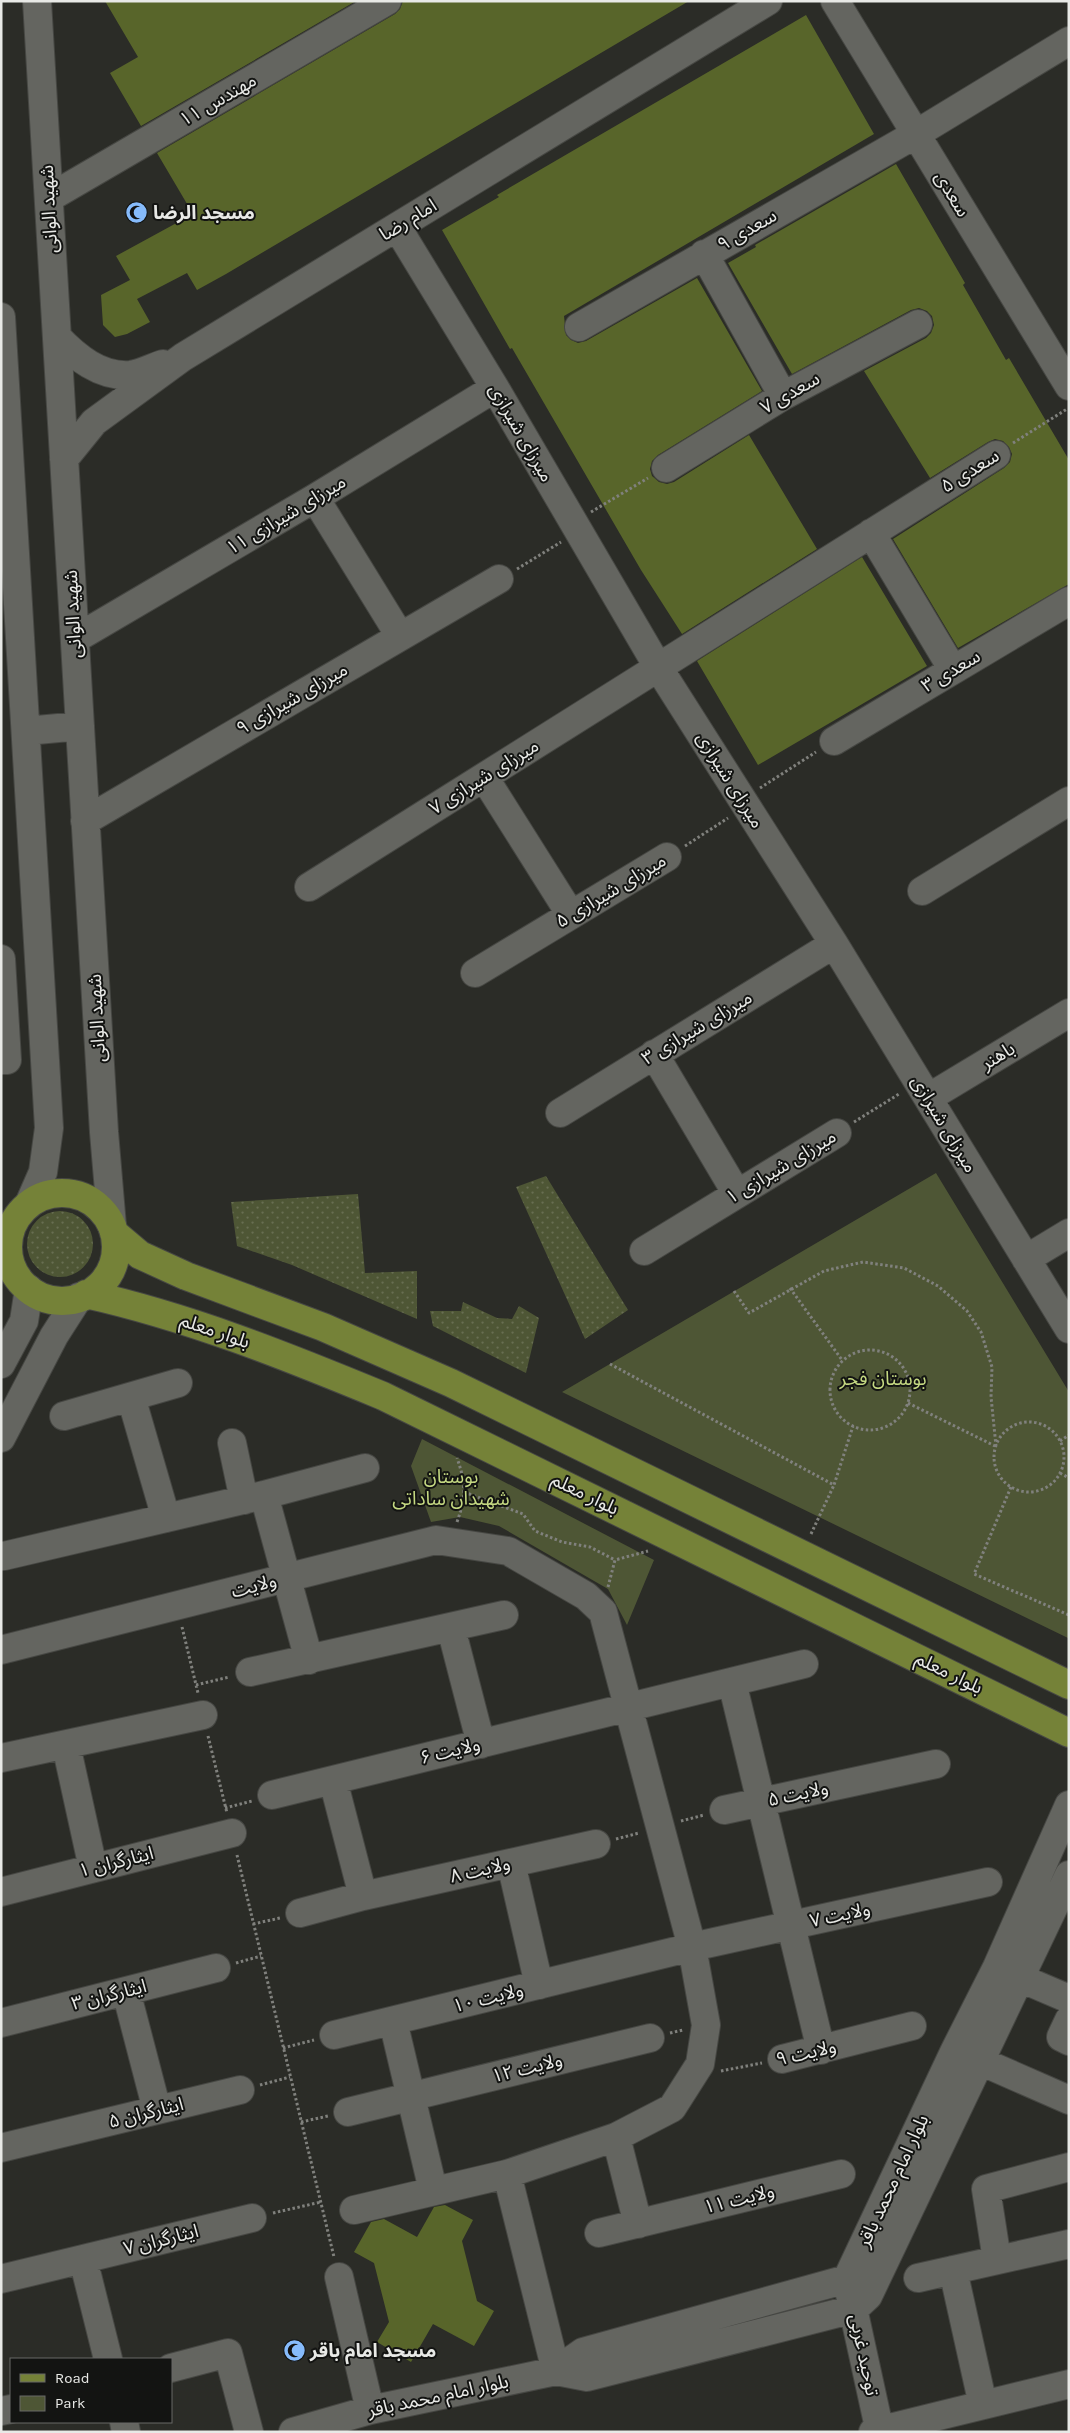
<svg xmlns="http://www.w3.org/2000/svg" width="1070" height="2433" font-family="Karla,'Noto Sans Arabic',sans-serif">
<style>
.grass{fill:url(#grass-dots)}
.park{fill:#4e5635}
.building{fill:#58652a}
.lines{fill:none;stroke-linecap:round;stroke-linejoin:round}
.minor-casing{stroke:#464743;stroke-width:30}
.major-casing{stroke:#464743;stroke-width:30}
.path{stroke:#80817d;stroke-width:3;stroke-dasharray:2.5 2.5;stroke-linecap:butt}
.minor{stroke:#646560;stroke-width:28}
.major{stroke:#758238;stroke-width:28}
.labels{text-anchor:middle;dominant-baseline:central;stroke-width:4;stroke-linejoin:round;paint-order:stroke}
.street-label{font-size:19px;fill:#e8e9e6;stroke:#131412}
.poi-label{font-size:19px;font-weight:bold;fill:#e8e9e6;stroke:#131412;text-anchor:start}
.park-label{font-size:19px;fill:#c5d982;stroke:#131412}
</style>
<defs>
<pattern id="grass-dots" width="8" height="8" patternUnits="userSpaceOnUse" patternTransform="scale(1.25)"><rect width="8" height="8" fill="#4e5635"/><path d="M2 2h.1M6 6h.1" fill="none" stroke="#686e52" stroke-width="1.8" stroke-linecap="round"/></pattern>
</defs>
<rect width="100%" height="100%" fill="#2b2c27"/>
<path class="grass" d="M546,1176L628,1310L585,1339L516,1187Z
M358,1194L365,1273L417,1271V1319L292,1265L237,1246L231,1202Z
M27 1244a33 33 0 1 1 66 0a33 33 0 1 1-66 0Z
M463,1302L497,1318L512,1319L519,1306L539,1318L526,1373L433,1326L430,1311H461Z"/>
<path class="park" d="M936,1173L1069,1392L1068,1638L562,1392Z
M422,1439L654,1560L627,1625L608,1589L499,1526L460,1517L431,1522L411,1466Z"/>
<path class="building" d="M105,1H356L141,126L110,73L138,57Z
M403,1H689L226,274L197,290L187,273L137,299L150,322L127,334L115,337L103,325L101,295L130,280L116,256L193,214L157,153L395,14L400,9Z
M806,15L874,134L564,316L566,335L571,340L578,343L586,341L697,278L762,391L658,455L652,461L650,469L652,476L659,482L667,484L674,482L749,435L817,549L682,634L641,570L512,348L510,349L442,230L499,197L497,195Z
M896,164L965,283L963,285L1006,360L1009,358L1069,460V584L958,648L893,539L1004,468L1010,462L1012,454L1009,447L1003,441L995,439L988,442L930,478L864,371L926,338L931,333L934,325L932,316L927,311L919,308L911,310L792,374L728,263L756,247L755,245Z
M862,557L927,666L758,765L697,661Z
M445,2205L473,2220L462,2241L477,2301L494,2311L474,2346L433,2324L411,2362L377,2342L389,2322L374,2263L354,2252L371,2222L384,2219L417,2237L434,2207Z"/>
<g class="lines">
<defs>
<path id="minor" d="M37,1L104,1132L112,1226
M835,1L1069,386
M49,198L387,1
M397,227L495,388L658,667L834,944L1069,1329
M704,254L783,396
M1,317L49,1128L43,1172L29,1204
M579,327L916,134L1069,41
M57,337C76,357 100,377 130,375C140,374 153,367 163,364
M64,459L94,422L183,357L768,1
M666,468L783,396L918,324
M315,498L400,636
M871,533L953,670
M75,639L315,498L495,388
M26,731L80,726
M834,741L1069,601
M484,777L571,915
M85,821L499,579
M309,887L996,455
M922,891L1069,801
M1,959L7,1060H1
M475,973L667,857
M654,1054L737,1194
M928,1098L1069,1013
M560,1113L834,944
M644,1251L837,1133
M1026,1259L1069,1233
M1,1364L24,1321L29,1289
M131,1397L166,1518
M64,1416L178,1383
M1,1438L54,1336L79,1297
M232,1443L244,1500
M264,1495L309,1660
M4,1556L264,1495L365,1468
M451,1628L481,1744
M1,1650L436,1540L508,1551L586,1596L603,1612L692,1947L706,2025L700,2064L672,2108L616,2137L507,2174L354,2210
M250,1672L504,1615
M732,1682L821,2050
M66,1745L93,1868
M1,1758L203,1715
M333,1780L363,1896
M272,1795L804,1664
M724,1810L936,1764
M511,1863L539,1985
M1,1892L232,1833
M300,1913L363,1896L596,1844
M1020,1978L1069,1999
M126,1991L157,2110
M1069,2020L1061,2037L1069,2041
M393,2021L433,2190
M1,2023L216,1968
M334,2035L692,1947L988,1882
M782,2059L912,2026
M980,2061L1069,2100
M348,2112L650,2038
M616,2137L638,2224
M1,2148L240,2090
M507,2174L556,2371
M599,2233L841,2174
M83,2259L108,2359
M997,2260L986,2189L1069,2167
M953,2270L983,2405
M339,2277L370,2410
M918,2278L1069,2244
M1,2279L252,2218
M849,2290L880,2432
M171,2368L228,2353L249,2432
M556,2371L587,2377L854,2309L868,2296L1069,1875
M1,2411L11,2409
M124,2422L126,2432
M293,2432L370,2410L556,2371L583,2352L847,2279L955,2050L997,1967L1069,1805
M873,2432L1069,2384"/>
<path id="major" d="M8 1247a54 54 0 1 1 108 0a54 54 0 1 1-108 0Z
M114,1233L140,1255L186,1276L323,1327L451,1383L1069,1685
M86,1294C189,1317 286,1356 383,1396L1069,1733"/>
</defs>
<use href="#minor" class="minor-casing"/>
<use href="#major" class="major-casing"/>
<path class="path" d="M1013,443L1067,409
M591,512L648,478
M517,569L561,542
M760,788L816,752
M685,846L728,818
M854,1122L899,1094
M790,1288L842,1360
M734,1291L749,1313L824,1271L863,1262L904,1268L938,1286L967,1311L981,1332L992,1367L991,1397L996,1446
M830 1390a40 40 0 1 1 80 0a40 40 0 1 1-80 0Z
M610,1364L834,1485L853,1426
M908,1403L995,1446
M994 1457a35 35 0 1 1 70 0a35 35 0 1 1-70 0Z
M1060,1441L1069,1435
M1060,1473L1069,1478
M1011,1487L974,1574L1069,1615
M464,1492L523,1514L535,1531L562,1542L590,1547L615,1560
M457,1522C466,1497 466,1483 457,1458
M811,1534L834,1485
M608,1587L615,1560L648,1551
M182,1627L198,1693
M196,1685L229,1677
M208,1736L227,1813
M225,1808L252,1801
M681,1821L704,1815
M616,1839L639,1833
M237,1855L334,2257
M253,1924L280,1918
M236,1963L261,1956
M670,2033L683,2030
M283,2048L314,2040
M721,2071L762,2063
M260,2085L290,2077
M301,2122L328,2116
M273,2213L321,2202"/>
<use href="#minor" class="minor"/>
<use href="#major" class="major"/>
</g>
<defs>
<symbol id="mosque-disc" viewBox="-11 -11 22 22"><circle r="9.5" fill="#86bbfb" stroke="#131412"/><path d="M3.5-4.9A6 6 0 1 0 3.5 4.9A5 5 0 1 1 3.5-4.9Z" fill="#111"/></symbol>
</defs>
<g fill-rule="evenodd">
<use href="#mosque-disc" x="124" y="200" width="25" height="25"/>
<use href="#mosque-disc" x="282" y="2338" width="25" height="25"/>
</g>
<g class="labels">
<g class="street-label">
<text transform="translate(218 100) rotate(-30)">مهندس ۱۱</text>
<text transform="translate(952 194) rotate(59)">سعدی</text>
<text transform="translate(49 209) rotate(-93)">شهید الوانی</text>
<text transform="translate(408 220) rotate(-31)">امام رضا</text>
<text transform="translate(747 230) rotate(-30)">سعدی ۹</text>
<text transform="translate(790 393) rotate(-30)">سعدی ۷</text>
<text transform="translate(521 433) rotate(60)">میرزای شیرازی</text>
<text transform="translate(970 471) rotate(-32)">سعدی ۵</text>
<text transform="translate(286 515) rotate(-31)">میرزای شیرازی ۱۱</text>
<text transform="translate(73 614) rotate(-93)">شهید الوانی</text>
<text transform="translate(951 671) rotate(-31)">سعدی ۳</text>
<text transform="translate(292 699) rotate(-30)">میرزای شیرازی ۹</text>
<text transform="translate(484 777) rotate(-32)">میرزای شیرازی ۷</text>
<text transform="translate(730 780) rotate(58)">میرزای شیرازی</text>
<text transform="translate(611 891) rotate(-31)">میرزای شیرازی ۵</text>
<text transform="translate(97 1018) rotate(-93)">شهید الوانی</text>
<text transform="translate(697 1028) rotate(-31)">میرزای شیرازی ۳</text>
<text transform="translate(998 1056) rotate(-31)">باهنر</text>
<text transform="translate(944 1124) rotate(59)">میرزای شیرازی</text>
<text transform="translate(781 1167) rotate(-31)">میرزای شیرازی ۱</text>
<text transform="translate(215 1331) rotate(19)">بلوار معلم</text>
<text transform="translate(585 1494) rotate(26)">بلوار معلم</text>
<text transform="translate(254 1586) rotate(-15)">ولایت</text>
<text transform="translate(949 1673) rotate(26)">بلوار معلم</text>
<text transform="translate(450 1751) rotate(-14)">ولایت ۶</text>
<text transform="translate(798 1794) rotate(-12)">ولایت ۵</text>
<text transform="translate(116 1862) rotate(-14)">ایثارگران ۱</text>
<text transform="translate(480 1870) rotate(-13)">ولایت ۸</text>
<text transform="translate(840 1915) rotate(-12)">ولایت ۷</text>
<text transform="translate(109 1995) rotate(-14)">ایثارگران ۳</text>
<text transform="translate(488 1998) rotate(-14)">ولایت ۱۰</text>
<text transform="translate(806 2053) rotate(-13)">ولایت ۹</text>
<text transform="translate(527 2068) rotate(-14)">ولایت ۱۲</text>
<text transform="translate(146 2113) rotate(-14)">ایثارگران ۵</text>
<text transform="translate(893 2181) rotate(-65)">بلوار امام محمد باقر</text>
<text transform="translate(739 2199) rotate(-14)">ولایت ۱۱</text>
<text transform="translate(161 2240) rotate(-14)">ایثارگران ۷</text>
<text transform="translate(864 2355) rotate(78)">توحید غربی</text>
<text transform="translate(438 2396) rotate(-12)">بلوار امام محمد باقر</text>
</g>
<g class="poi-label">
<text x="153" y="213">مسجد الرضا</text>
<text x="310" y="2351">مسجد امام باقر</text>
</g>
<g class="park-label">
<text x="883" y="1379">بوستان فجر</text>
<text x="451" y="1477">بوستان<tspan x="451" dy="22">شهیدان ساداتی</tspan></text>
</g>
</g>
<rect width="1070" height="2433" fill="none" stroke="#e8e9e6" stroke-width="5"/>
<rect x="10" y="2358" width="162" height="65" fill="#131412" stroke="#686967"/>
<rect x="20" y="2374" width="25" height="8" fill="#758238" stroke="#686967"/>
<text x="55" y="2383" font-size="15" fill="#e8e9e6">Road</text>
<rect x="20" y="2396" width="25" height="15" fill="#4e5635" stroke="#686967"/>
<text x="55" y="2408" font-size="15" fill="#e8e9e6">Park</text>
</svg>
